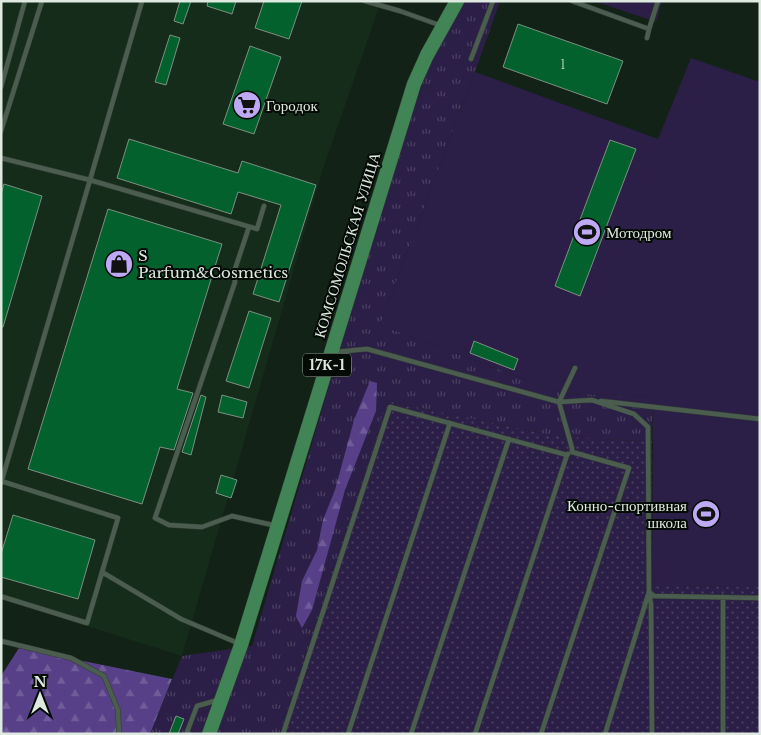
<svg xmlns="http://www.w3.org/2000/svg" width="761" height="735" font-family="'Libre Baskerville',serif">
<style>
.built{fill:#162c1b}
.grass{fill:url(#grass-tufts)}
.forest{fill:url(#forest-firs)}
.park{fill:#2c1f47}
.garden{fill:url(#garden-dots)}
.building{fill:#02612c;stroke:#7d9081}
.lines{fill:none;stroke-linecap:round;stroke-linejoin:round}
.lane-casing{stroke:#323c34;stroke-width:5.5}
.primary-casing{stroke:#323c34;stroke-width:15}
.lane{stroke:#4b5d4e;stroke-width:4.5}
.primary{stroke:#418556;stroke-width:14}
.labels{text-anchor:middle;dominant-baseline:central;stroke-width:4;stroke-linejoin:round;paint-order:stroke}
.number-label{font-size:12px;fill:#a7c7b3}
.shield{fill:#040a05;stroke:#9da69e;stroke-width:1}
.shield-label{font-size:14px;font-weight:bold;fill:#dee9e0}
.poi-label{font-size:15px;fill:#dee9e0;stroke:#040a05;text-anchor:start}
.street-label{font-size:15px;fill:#dee9e0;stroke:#040a05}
</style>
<defs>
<pattern id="grass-tufts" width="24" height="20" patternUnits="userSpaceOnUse" patternTransform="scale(1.25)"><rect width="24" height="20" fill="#2c1f47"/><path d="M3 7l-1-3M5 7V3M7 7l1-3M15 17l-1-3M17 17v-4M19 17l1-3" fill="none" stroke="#4a4061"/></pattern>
<pattern id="forest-firs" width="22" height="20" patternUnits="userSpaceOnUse" patternTransform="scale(1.25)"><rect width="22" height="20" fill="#574088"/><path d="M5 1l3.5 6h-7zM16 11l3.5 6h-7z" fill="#6f5c98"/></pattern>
<pattern id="garden-dots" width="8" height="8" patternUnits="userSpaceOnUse" patternTransform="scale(1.25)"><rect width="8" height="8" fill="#2c1f47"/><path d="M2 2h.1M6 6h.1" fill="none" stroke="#4a4061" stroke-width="1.8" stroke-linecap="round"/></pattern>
</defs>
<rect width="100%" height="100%" fill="#122216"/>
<path class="built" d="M1,1H381L322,172L182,656L1,599Z"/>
<path class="grass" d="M459,1H500L475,72L380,325L562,393L653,397L652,442L556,436L387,401L279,734H150L182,656L252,646L404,133L439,40Z"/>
<path class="forest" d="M370,381L377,383L376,411L345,490L312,610L302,628L296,616L302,581L317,550L323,520L335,490L354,420Z
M19,648L172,679L150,734H1V676Z"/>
<path class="park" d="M594,1H662L656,22Z
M691,58L760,82V587L652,586L653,397L562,393L380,325L475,72L658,139Z"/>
<path class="garden" d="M387,401L556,436L652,442V586L760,587V734H279Z"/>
<path class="building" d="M180,1H191L183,24L174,21Z
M208,1H236L232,14L207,6Z
M264,1H302L289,39L255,28Z
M518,24L623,61L607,104L503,67Z
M170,35L180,38L166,85L155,82Z
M250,46L281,57L254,134L223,124Z
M129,139L238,173L242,161L316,185L279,302L253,294L281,205L238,192L231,214L117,178Z
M610,140L636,149L580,296L555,286Z
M4,184L42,196L3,327H1V194Z
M108,209L222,244L177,389L193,393L174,450L160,447L142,504L28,469Z
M249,311L271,318L249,388L226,381Z
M474,341L518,359L514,370L470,353Z
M201,395L206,397L191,455L182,452Z
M222,395L247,402L243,418L218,412Z
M221,475L237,480L231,498L216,493Z
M13,515L95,540L78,599L1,577V554Z
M176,716L184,719L178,734H169Z"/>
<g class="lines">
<defs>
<path id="lane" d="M142,1L90,180L257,229L264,206
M365,1L400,11L442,26
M572,1L649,29L658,1
M647,38L649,29
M471,59L493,1
M1,87L25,1
M1,131L42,1
M1,158L90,180L1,483
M249,227L234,272L235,282L155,518L169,525L202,527L232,516L277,526
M335,352L367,349L559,402L592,400L634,414L648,427L649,592L605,734
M601,401L760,419
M572,452V448L559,402L575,368
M1,481L118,518L87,623L3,597
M102,572L181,619L240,644
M1,641L71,658L104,676L118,710L119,734
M189,734L187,732L197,706L218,700
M283,734L390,407L567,455
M348,734L450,423
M411,734L509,439
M475,734L567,455L568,454
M541,734L629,468L572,452
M652,734L651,604L649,592L654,596L760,598
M723,734V597"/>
<path id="primary" d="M209,734L241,645L414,84L427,55L457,1"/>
</defs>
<use href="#lane" class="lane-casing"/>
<use href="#primary" class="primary-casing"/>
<use href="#lane" class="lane"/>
<use href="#primary" class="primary"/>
</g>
<defs>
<symbol id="supermarket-disc" viewBox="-11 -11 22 22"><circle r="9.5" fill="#bea9f5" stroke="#040a05"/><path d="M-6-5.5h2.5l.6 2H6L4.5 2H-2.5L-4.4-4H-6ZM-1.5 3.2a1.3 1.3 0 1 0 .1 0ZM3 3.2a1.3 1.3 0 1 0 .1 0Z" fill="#111"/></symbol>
<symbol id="stadium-disc" viewBox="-11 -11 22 22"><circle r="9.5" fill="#bea9f5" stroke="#040a05"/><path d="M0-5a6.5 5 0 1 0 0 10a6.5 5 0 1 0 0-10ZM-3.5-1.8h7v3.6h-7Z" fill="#111"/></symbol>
<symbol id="shop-disc" viewBox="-11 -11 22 22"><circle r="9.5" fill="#bea9f5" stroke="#040a05"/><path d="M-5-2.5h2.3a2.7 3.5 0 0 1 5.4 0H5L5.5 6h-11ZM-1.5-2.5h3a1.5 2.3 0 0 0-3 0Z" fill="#111"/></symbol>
</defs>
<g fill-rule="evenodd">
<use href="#supermarket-disc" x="231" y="89" width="32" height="32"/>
<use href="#stadium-disc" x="571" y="216" width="32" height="32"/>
<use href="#shop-disc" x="103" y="248" width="32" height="32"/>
<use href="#stadium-disc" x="690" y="498" width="32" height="32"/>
</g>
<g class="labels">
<g class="number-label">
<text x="563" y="64">1</text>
</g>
<rect class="shield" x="303" y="353.5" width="48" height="23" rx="4"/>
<g class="shield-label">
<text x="327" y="365">17К-1</text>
</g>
<g class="poi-label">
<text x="266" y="105">Городок</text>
<text x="606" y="232">Мотодром</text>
<text x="138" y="255">S<tspan x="138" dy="17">Parfum&amp;Cosmetics</tspan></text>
<text x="687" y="505" text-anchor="end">Конно-спортивная<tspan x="687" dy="17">школа</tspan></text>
</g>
<g class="street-label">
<text transform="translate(347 245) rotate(-73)">КОМСОМОЛЬСКАЯ УЛИЦА</text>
</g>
</g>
<rect width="761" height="735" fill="none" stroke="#dee9e0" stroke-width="5"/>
<g transform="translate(40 695)" stroke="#040a05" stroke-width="4" paint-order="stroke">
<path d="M0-4L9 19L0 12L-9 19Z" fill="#dee9e0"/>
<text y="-8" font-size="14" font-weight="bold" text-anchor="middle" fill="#dee9e0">N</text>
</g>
</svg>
